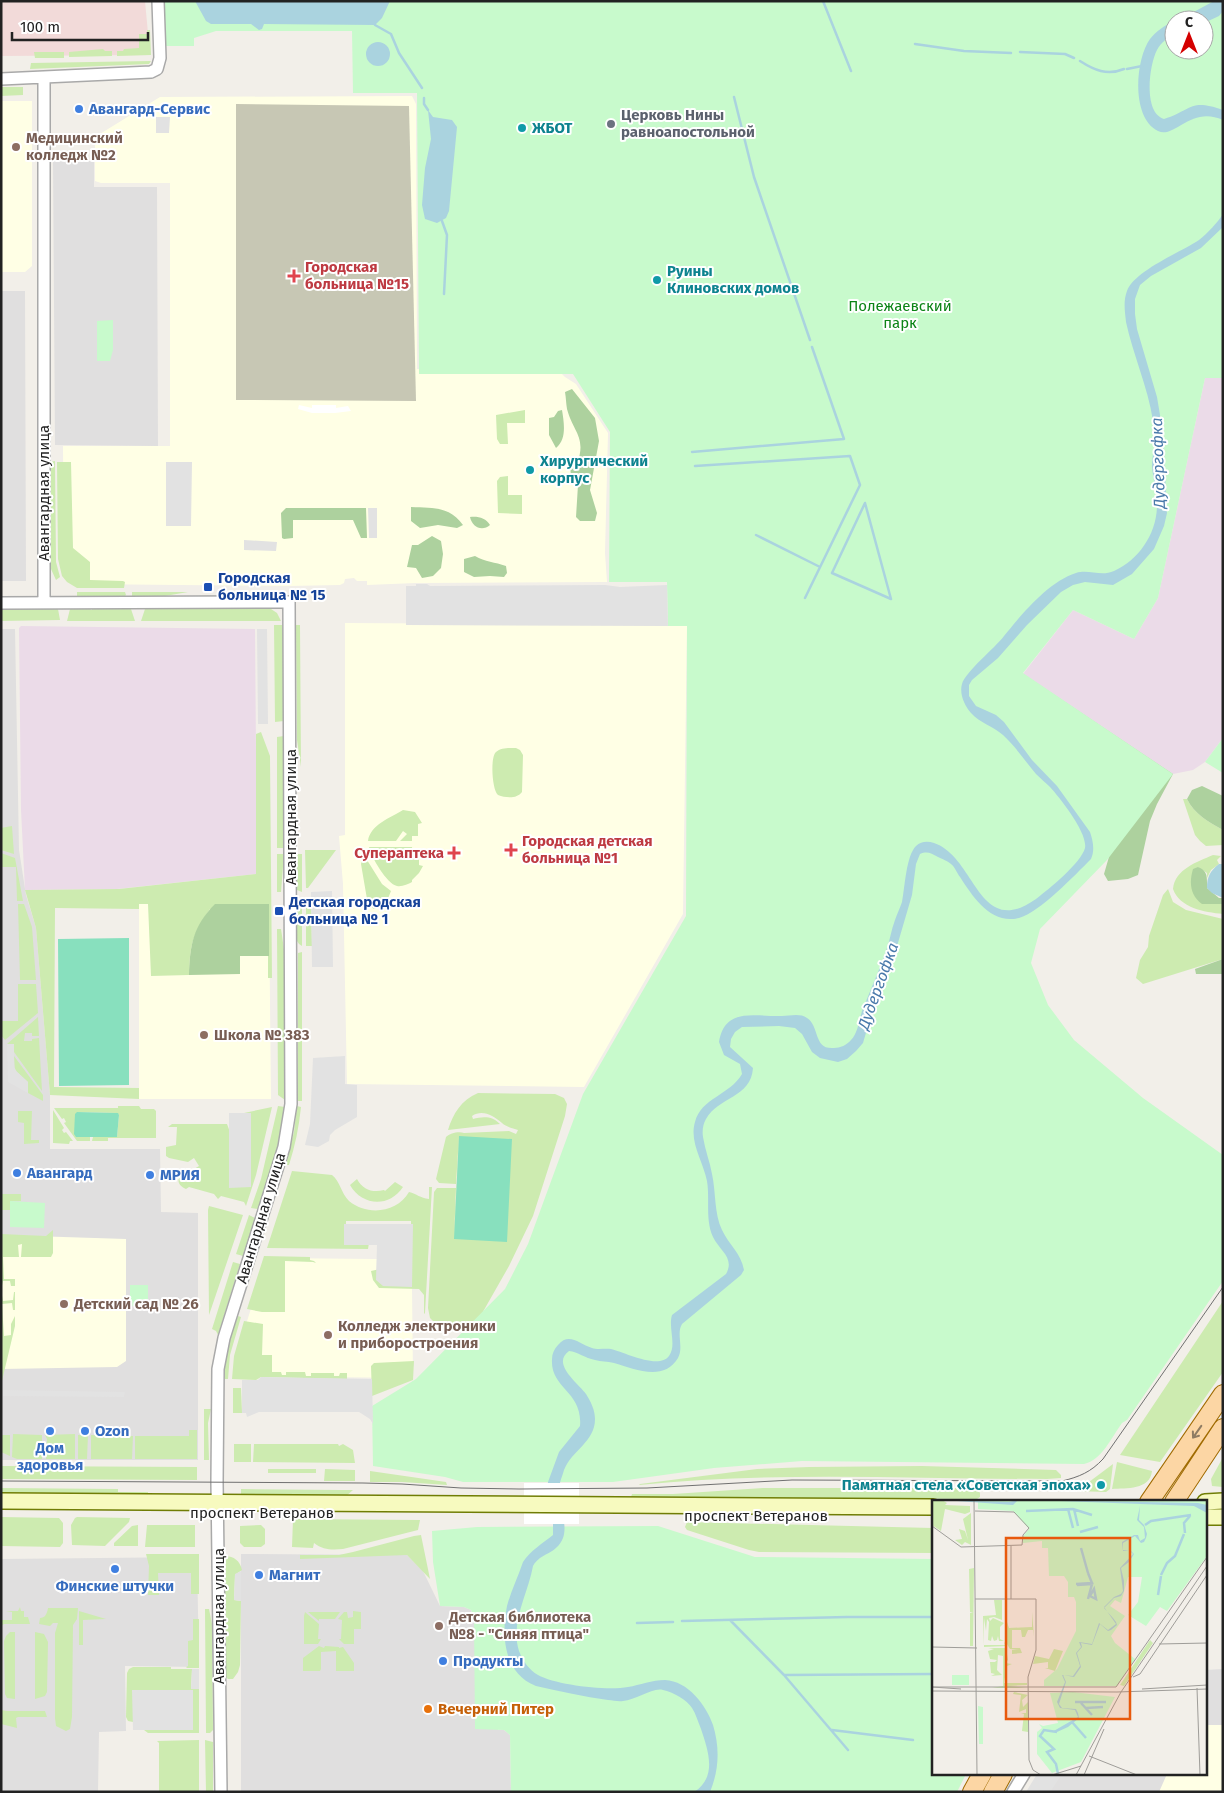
<svg xmlns="http://www.w3.org/2000/svg" width="1224" height="1793" font-family="'Fira Sans',sans-serif">
<style>
.residential{fill:#e0dfdf}
.commercial{fill:#f2dad9}
.industrial{fill:#ebdbe8}
.education{fill:#ffffe5}
.construction{fill:#c7c7b4}
.grass{fill:#cdebb0}
.forest{fill:#add19e}
.park{fill:#c8facc;fill-rule:evenodd}
.pitch{fill:#88e0be}
.parking{fill:#e2e2e2}
.water{fill:#aad3df}
.pier{fill:#fff}
.lines{fill:none;stroke-linecap:round;stroke-linejoin:round}
.stream{stroke:#aad3df;stroke-width:2.5}
.street-casing{stroke:#a9a9a9;stroke-width:14}
.secondary-casing{stroke:#707d05;stroke-width:18}
.primary-casing{stroke:#a06b00;stroke-width:20}
.street{stroke:#fff;stroke-width:11}
.secondary{stroke:#f7fabf;stroke-width:15}
.primary{stroke:#fcd6a4;stroke-width:18}
.tram{stroke:#707070;stroke-width:1}
.oneway{stroke:#8f7c63}
.shop-dot{fill:#3f7fe0;stroke:#fff;stroke-width:2}
.worship-dot{fill:#6b7280;stroke:#fff;stroke-width:2}
.culture-dot{fill:#0f9aa8;stroke:#fff;stroke-width:2}
.education-dot{fill:#8d6e63;stroke:#fff;stroke-width:2}
.health-dot{fill:#e0444e;stroke:#fff;stroke-width:2}
.transit-dot{fill:#1a4fb4;stroke:#fff;stroke-width:2}
.food-dot{fill:#e8710a;stroke:#fff;stroke-width:2}
.labels{text-anchor:middle;dominant-baseline:central;stroke-width:4;stroke-linejoin:round;paint-order:stroke}
.shop-label{font-size:15px;font-weight:bold;fill:#366cbe;stroke:#fff;text-anchor:start}
.worship-label{font-size:15px;font-weight:bold;fill:#5b616d;stroke:#fff;text-anchor:start}
.culture-label{font-size:15px;font-weight:bold;fill:#0d838f;stroke:#fff;text-anchor:start}
.education-label{font-size:15px;font-weight:bold;fill:#785e54;stroke:#fff;text-anchor:start}
.health-label{font-size:15px;font-weight:bold;fill:#be3a42;stroke:#fff;text-anchor:start}
.park-label{font-size:15px;fill:#0c8416;stroke:#fff}
.street-label{font-size:15px;fill:#222;stroke:#fff}
.transit-label{font-size:15px;font-weight:bold;fill:#164399;stroke:#fff;text-anchor:start}
.food-label{font-size:15px;font-weight:bold;fill:#c56008;stroke:#fff;text-anchor:start}
.water-label{font-size:16px;font-style:italic;fill:#4a7aab;stroke:#fff}
.inset-river{fill:none;stroke:#aad3df;stroke-width:2.5}
.inset-road{fill:none;stroke:#9f9d99;stroke-width:1}
.view{fill:#e8590c;fill-opacity:0.15;stroke:#e8590c;stroke-width:2.5}
.inset-edge{fill:none;stroke:#222;stroke-width:2.5}
</style>
<rect width="100%" height="100%" fill="#f2efe9"/>
<path class="residential" d="M53,161H94V187H157L158,446L55,445Z
M1,291H25L26,581H1Z
M1,629H15L19,850L26,895L36,928L50,1095V1149H160L161,1212L198,1213V1460H1Z
M241,1554L407,1555L423,1571L440,1606L464,1607L471,1610L498,1730H504L510,1735L511,1792H241Z
M197,1557L199,1667L125,1666L126,1731L99,1732L98,1792H1V1559Z
M1223,1669V1792H1045L1054,1774H1205V1670Z"/>
<path class="commercial" d="M1,1H145L150,55L1,56Z"/>
<path class="industrial" d="M1205,378H1223V738L1205,762L1193,770L1173,774L1023,674L1073,610L1134,639L1158,598Z
M21,626L255,629L257,874L117,889L25,890L21,810L19,628Z"/>
<path class="education" d="M412,96L416,104L417,369L560,372L565,377L576,384L608,433L605,553L607,582L416,583L367,585V581H357L354,578L345,579L344,583L340,585L288,586L79,584L64,571L63,446H170V183H101L95,181V137L160,97Z
M1,101H32V266L25,272H1Z
M345,623L687,625L683,914L584,1087L347,1084L343,884L339,836L345,835Z
M139,904H269L271,1099H139Z
M1,1235L126,1239V1361L117,1367L1,1369Z
M267,1258L377,1259L376,1280L412,1287L413,1378L236,1376V1356Z
M1205,1725H1223V1792H1159L1167,1774H1205Z"/>
<path class="construction" d="M236,104L409,106L416,401L236,400Z"/>
<path class="grass" d="M147,30H150L151,55L117,56V51H123L124,49L139,48V34H147Z
M103,49L105,51H112V56L69,57V52Z
M34,52H64V58H35Z
M151,61L149,64L30,69L31,63Z
M23,87V95L1,96V87Z
M525,410V423H507L508,444H500L497,439L496,415Z
M55,461L56,562L60,577L56,580L51,569L50,557V462Z
M57,462H71L73,548L90,562V580L123,581L125,582L124,588H77L67,582L62,576L58,559Z
M508,476V495H522V514L498,513L497,481L500,477Z
M77,592H125L126,595L125,596H77Z
M132,592H188L165,596H132Z
M1,609H58L60,620L1,621Z
M70,609H90L92,610V609H131L135,621H67Z
M145,609H271L277,613L281,621H141Z
M274,625H282L283,634L284,721L275,722Z
M296,625H300L301,767L297,740Z
M261,732L270,756L272,978H268V904L210,909C192,935 190,945 189,975L151,976L148,904H139V909L55,908L54,1087L139,1088V1099L50,1095L36,928L25,890L119,889L256,874V734Z
M284,736V848H277V737Z
M516,748L520,750L523,755L522,792C517,799 506,798 498,795C492,790 490,757 496,752C501,747 510,748 516,748Z
M1183,799H1187C1194,814 1209,822 1223,830V845L1206,846L1200,841L1195,835Z
M403,810L415,812L422,823L418,824V836H412V841H400L407,834L403,831L396,841H368C370,825 390,818 403,810Z
M12,826L14,854L1,850V828Z
M369,847H412L413,853H419V865L423,866L419,873L412,880V882C408,884 402,887 397,886C387,884 371,857 369,847Z
M305,850H336L308,888H306Z
M1,853L15,858L23,901H17L16,867H1Z
M277,854H284L281,892H277Z
M297,854H302V892L297,890Z
M1213,855L1221,856L1217,860L1219,864L1211,870L1207,878V873L1198,867L1213,903L1223,904V914C1204,912 1180,908 1173,889C1175,869 1197,862 1213,855Z
M362,860H367L382,884L391,891L385,906L374,909L368,905L361,864Z
M1168,889L1173,902L1186,910L1223,919V959L1143,984L1136,978L1140,960L1148,947L1149,936L1163,895Z
M300,898H302V946L299,944L297,941V902Z
M306,898H311L312,946H306Z
M18,904H24L32,927L36,980H20Z
M277,929H281L285,956V1100L278,1095Z
M302,952V1101H298V953Z
M18,984H36L38,1013L5,1040L1,1035V1021H18Z
M38,1017L39,1036H32V1033H25L24,1041H32V1039L39,1038L42,1091L14,1052V1044H7Z
M14,1056L43,1095V1101L28,1093V1082L15,1070Z
M478,1093L555,1094L564,1098L567,1104L565,1116L533,1216L509,1266L480,1317L460,1329L448,1330L435,1323L430,1318L428,1308L434,1192L437,1188H456L454,1239L459,1136L456,1184L439,1183L436,1179L446,1137C450,1133 459,1131 464,1133L509,1131L516,1134L518,1130C513,1128 506,1127 502,1123C493,1116 483,1109 472,1116L473,1119C483,1116 493,1116 500,1124L448,1130C453,1114 461,1100 478,1093Z
M118,1106H139L141,1109H154L156,1111V1138H108V1141H92L93,1137H117L119,1115L117,1113L77,1112L76,1137H90V1141H77L64,1123L66,1122L64,1118L62,1119L54,1108H118Z
M278,1106L285,1107L281,1135L258,1209L251,1208L261,1179Z
M297,1106L301,1107C299,1127 295,1146 289,1165H287L286,1162L294,1132Z
M272,1107L256,1175L246,1206L244,1202L221,1196L218,1199L214,1194L189,1187L186,1189C181,1187 177,1183 179,1178L199,1166L194,1158L188,1162L169,1158L166,1156V1147L176,1145L177,1127H168L172,1124H227L250,1187L251,1114L244,1113Z
M53,1110L64,1128L62,1130L64,1133L66,1132L73,1141H70L69,1144L53,1143Z
M18,1111H32L31,1140H39V1143L24,1144V1123L18,1122Z
M292,1171L332,1175C340,1181 341,1193 349,1201C367,1216 397,1213 409,1192C417,1194 420,1198 429,1199V1187H432L425,1313L424,1314V1295L419,1289L379,1288L373,1280L371,1271L411,1262V1221H346V1243H369L368,1249L267,1248Z
M357,1179C363,1190 373,1193 384,1190L385,1191L395,1182L403,1187C389,1208 362,1206 350,1185Z
M1,1194H21V1201H11L10,1210H1Z
M209,1206L243,1215L209,1315L208,1210Z
M249,1215L255,1218L243,1256L236,1254Z
M53,1230V1253L51,1257H21L22,1244L18,1245L19,1257H3L4,1279H15V1286H11L10,1281H3L1,1290V1234L46,1236Z
M264,1256L310,1257V1260L314,1261L316,1263L313,1262L285,1261V1312H262L247,1309Z
M233,1262L240,1264L218,1335L216,1331L212,1329Z
M1,1290L3,1301L13,1300L14,1292H15V1310H13L12,1303L2,1304L4,1336L11,1335V1324L15,1316V1326L1,1385Z
M1223,1301V1372L1160,1462L1120,1455Z
M238,1316L241,1317L230,1355L228,1379H225C220,1360 232,1335 238,1316Z
M244,1321L263,1324L262,1355H272V1372H281L282,1375H286V1372H305L306,1376H311V1373H334V1376H339L340,1373H347V1379L261,1377L256,1380L232,1379L234,1356Z
M414,1361L413,1380L372,1396L371,1366L374,1363Z
M233,1388H241L242,1413H233Z
M204,1409H211L208,1423L209,1460H204Z
M189,1430H197V1459H135V1436H189Z
M13,1434L42,1435V1459H17L12,1457Z
M75,1434V1459H46L47,1439L45,1435Z
M1,1435H10V1456L1,1452Z
M78,1435H88L87,1459H78Z
M91,1435L133,1436L132,1459H91Z
M234,1444H251V1462H234Z
M254,1444H338L339,1446L343,1444L353,1450L355,1463L253,1462Z
M1222,1459L1223,1487L1212,1486L1211,1479Z
M1117,1462L1152,1471C1150,1490 1126,1488 1112,1489Z
M1113,1464L1110,1489L1106,1492L1075,1491V1487L1089,1482Z
M1,1466L197,1467V1480L1,1479Z
M922,1466L1056,1470L1061,1475V1478L1047,1479C911,1479 775,1471 639,1485L640,1484L757,1469L809,1467Z
M268,1469H316V1473H268Z
M325,1469L355,1470V1481H324Z
M370,1471L446,1482L447,1485L402,1482H370Z
M1,1488L118,1489V1492H148V1497L1,1496Z
M763,1488H977L980,1493V1497L977,1499L631,1497L632,1494H673Z
M241,1489L341,1490H353L345,1497H241Z
M1,1517L59,1518L63,1523V1543L60,1547L1,1546Z
M75,1518L77,1517L130,1518L129,1522L105,1546L72,1545L71,1525Z
M293,1519L420,1520L418,1530L343,1549C332,1550 323,1550 314,1543L313,1548L292,1547Z
M687,1522L933,1528V1553L759,1552L749,1550L687,1530L685,1527Z
M138,1525V1546H114V1543L132,1526Z
M147,1525H195V1547H145Z
M261,1525L265,1529V1544L261,1547H244L240,1543V1526Z
M421,1535L430,1579L407,1555L300,1559V1555H339L353,1552L414,1536Z
M146,1554H199V1594H191V1573H158L159,1595H148L149,1566Z
M225,1556C234,1556 240,1561 242,1570L235,1575L234,1600L241,1601L240,1665L238,1672L233,1679H228L225,1676Z
M20,1607L21,1611H24V1617H28L30,1624H4L1,1626V1620H12V1612L6,1611H18Z
M48,1608H78L77,1619L73,1625L72,1717L70,1729L66,1731L56,1726L55,1718V1633L58,1623H53L50,1626L39,1624L40,1618C45,1618 47,1614 48,1608Z
M205,1609H209L212,1624L213,1730L210,1733H206Z
M79,1611L106,1619L83,1620V1645H79Z
M353,1611L361,1612V1629H354V1644H344L339,1639H341L342,1620L338,1619L344,1612H347L348,1618L353,1617Z
M305,1612L319,1624L318,1639H321L318,1644H304V1616Z
M308,1612H340L335,1619H319V1621Z
M193,1619H199V1668H187L186,1667L188,1666V1641L193,1640Z
M10,1632H15V1699L7,1698L5,1694L4,1641L6,1636Z
M35,1632L44,1634L48,1642L47,1692L45,1696L35,1699Z
M319,1646L324,1648L325,1646L339,1647V1648L343,1647L354,1663V1671H336V1651L321,1652V1669L320,1671H303V1658Z
M133,1667H171V1669H192L191,1689H199V1733H148L144,1730H193V1690H133V1722L128,1721L126,1717L127,1673L129,1669Z
M1,1710L7,1711H45L47,1717H18L16,1718L17,1728L1,1724Z
M199,1740V1792H159V1743L157,1741Z
M205,1740L213,1742V1792H206Z"/>
<path class="forest" d="M572,389L595,418L599,441L590,490L597,513L595,521H580L576,517L578,485L571,476L570,466L577,464C587,437 573,432 567,409C566,403 566,398 565,392Z
M562,410C564,423 567,439 556,448L549,435V418L554,417L558,411Z
M411,507C433,508 449,506 463,525L457,528L438,525L420,528L411,521Z
M286,508H366L367,538H361L353,520H293V538L284,539L282,538L281,513Z
M470,517C478,516 486,518 490,525C482,532 472,527 470,517Z
M432,536L441,541L443,554L441,568L433,576L422,578L416,568L407,567L412,545H418Z
M475,556C485,562 495,562 506,566L507,573L504,577L490,576L474,577L464,572V559Z
M1023,674L1173,774L1157,804L1150,821L1138,875L1128,879L1108,881L1104,874L1113,843Z
M1202,786L1223,796V830C1209,822 1194,814 1187,799L1192,790Z
M1198,867C1208,871 1207,877 1207,888L1219,898H1223V904H1202C1190,895 1189,883 1193,869Z
M215,904H269V956H240V974L189,975C190,945 193,926 215,904Z
M1223,959V974H1196L1195,969Z"/>
<path class="park" d="M164,1H1223V378H1205L1158,598L1134,639L1073,610L1023,673L1173,774L1107,860L1040,929L1031,963L1048,1005L1074,1040L1143,1098L1223,1155V1281L1127,1420L1122,1423C1111,1438 1102,1460 1084,1464L802,1461L714,1468L613,1482H463L445,1477L373,1466L372,1406L416,1379L505,1289L528,1244L583,1094L686,916L687,626H668L667,582H609L610,432L573,374H419L417,93H353L352,31H216L194,38V46H166ZM1174,20H1204V50H1174Z
M113,320V350L110,361H97V321Z
M1223,738V773L1205,762Z
M10,1201L45,1203L44,1228L10,1227Z
M130,1285H148V1306H130Z
M658,1526L755,1557L933,1559V1774H966L957,1792H511L510,1735L504,1730L475,1729L474,1618L471,1610L464,1607L440,1606L433,1562L432,1531L477,1527Z"/>
<path class="pitch" d="M129,938V1085L59,1086L58,939Z
M77,1112L118,1113L119,1115L117,1137H76L74,1134L75,1114Z
M459,1136L512,1139L507,1242L454,1239Z"/>
<path class="parking" d="M156,117H170L169,133H156Z
M166,462H192L191,526H166Z
M368,508H377V538H369Z
M244,540L277,542L276,551L244,550Z
M416,584H427L430,586L605,585L620,587L667,585L668,626L406,625V586H416Z
M257,629H267L268,724H258Z
M332,891L333,967H312L311,892Z
M7,1044H14V1067L17,1072L28,1082V1093L8,1082Z
M345,1056V1084L357,1085V1117L335,1130L330,1135L329,1141L318,1147L305,1145L310,1124L313,1058Z
M229,1113H251V1187L229,1188Z
M344,1224H413L412,1287L383,1286L376,1280L377,1245H344Z
M261,1377L372,1379L373,1424L370,1419L359,1412H259L247,1417L246,1413H242V1380H258Z
M3,1390L125,1392L124,1397L3,1396Z
M241,1571V1601L234,1600L235,1574Z
M192,1669H199V1689H191Z
M132,1690H193V1730H133Z
M1037,1774L1042,1775L1062,1774L1050,1792H1026Z"/>
<path class="water" d="M195,1H390L382,18L375,25L264,24L262,29L259,30L251,24H211L206,21Z
M1214,1H1223V11L1219,16L1204,23V20H1175L1190,14Z
M1174,20V33C1168,38 1161,42 1157,50C1149,65 1143,113 1164,119C1192,110 1190,98 1223,110V120C1191,105 1175,139 1158,131C1131,118 1135,60 1150,39C1156,31 1165,26 1174,20Z
M366 54a12 12 0 1 1 24 0a12 12 0 1 1-24 0Z
M428,110L433,117L452,120L457,127L449,211L446,218L437,223L425,219L422,205L425,168L431,139Z
M1223,214V227L1201,248L1151,276L1140,285L1135,299V314L1137,329L1157,397L1163,433L1167,513L1164,526L1154,549L1132,574L1113,585L1085,582L1073,585L1061,592L1027,625L998,658L972,680L969,685V696L976,706L996,715L1004,722L1032,760L1057,786L1090,832C1093,841 1095,850 1091,859C1075,875 1040,912 1019,918C991,925 973,897 960,877C957,873 955,867 951,864C948,861 942,859 938,857C931,853 927,851 920,854L916,864L912,895L895,953L875,1002L863,1043L856,1051L847,1059L838,1062L820,1058L812,1052L802,1034L795,1028L779,1026L742,1027L735,1032L731,1039L730,1047L753,1068C751,1098 718,1097 706,1119C703,1124 702,1131 703,1137C705,1150 710,1162 712,1174C716,1192 714,1214 722,1230C729,1245 741,1253 744,1270L741,1275L682,1324C676,1334 684,1347 678,1358C664,1382 634,1369 614,1363C607,1361 601,1362 595,1360C585,1358 578,1352 569,1351C551,1364 578,1383 586,1394C591,1402 595,1410 595,1419C595,1442 572,1450 564,1470C562,1477 558,1486 559,1492C559,1507 568,1524 563,1538C556,1555 541,1552 533,1566C528,1594 510,1622 519,1651C523,1661 529,1670 538,1675C556,1685 607,1691 628,1687C640,1685 652,1680 665,1680C688,1681 706,1705 713,1725C720,1748 719,1770 710,1792H694C718,1777 708,1750 701,1729C698,1722 696,1714 692,1708C687,1700 673,1692 663,1690C653,1687 636,1700 623,1701C618,1702 613,1700 608,1700C584,1697 560,1691 536,1686C504,1674 501,1636 507,1606C511,1591 518,1577 523,1562C531,1550 542,1544 553,1535V1519L547,1488L548,1482L559,1452L580,1426C583,1391 550,1389 552,1359C552,1354 554,1349 558,1345C569,1332 579,1344 592,1348C598,1350 605,1348 611,1349C624,1352 659,1370 669,1356C677,1345 668,1328 672,1315L726,1274C735,1258 720,1251 713,1237C705,1220 710,1199 707,1181C703,1161 689,1142 695,1122C701,1098 730,1095 742,1074L740,1064L724,1055L719,1042C725,1006 756,1017 782,1016C790,1016 800,1013 807,1018C820,1026 813,1050 834,1048C840,1048 847,1045 851,1040C858,1033 859,1020 862,1011C870,991 879,971 886,951C890,941 891,930 895,920C897,914 900,908 902,902C905,887 906,856 916,846C921,841 928,841 934,843C976,857 978,940 1036,899C1049,889 1081,863 1085,848C1088,833 1060,798 1050,787C1046,783 1041,779 1036,774C1025,761 1016,747 1003,735C993,726 980,723 971,713C965,706 959,694 962,684C965,672 995,648 1004,636C1022,614 1048,582 1076,573C1089,569 1101,577 1114,571C1139,560 1157,533 1157,505C1157,492 1153,479 1152,466C1152,458 1154,449 1155,441C1155,434 1154,428 1153,421C1148,387 1133,355 1126,322C1125,312 1123,301 1127,291C1134,271 1181,252 1199,240C1208,233 1217,223 1223,214Z
M1219,864H1223V898L1212,893L1207,888C1207,877 1210,871 1219,864Z"/>
<path class="pier" d="M299,405L312,408V405H336V408L348,406L351,411L335,413H312L298,409Z
M524,1483H579V1524H524Z"/>
<g class="lines">
<path class="stream" d="M823,1L851,71
M375,25L391,34L399,53L422,88
M915,44L964,51L1011,53
M1020,52L1065,54L1074,58
M1080,61C1094,70 1107,76 1124,69
M1127,69L1142,66
M734,97L754,177L810,340
M424,98V104L428,110
M442,221L447,235L444,294
M692,452L844,439L812,347
M695,466L850,456L860,485L805,598
M865,503L891,599L832,573Z
M756,535L820,567
M730,1620L784,1675L848,1750
M682,1621L847,1617H933
M637,1623L673,1622
M784,1675L933,1674
M832,1730L913,1740"/>
<defs>
<path id="street" d="M1,79L151,72L157,69L160,58L158,1
M44,602V77
M1,603L289,602L291,1104L284,1147L224,1338L218,1369L217,1482L221,1792
M1013,1792L1024,1774"/>
<path id="secondary" d="M1,1501L933,1507
M1205,1502L1223,1501
M1205,1517H1223"/>
<path id="primary" d="M1149,1502L1223,1394
M1174,1502L1223,1428
M972,1792L982,1774
M993,1792L1003,1774"/>
</defs>
<use href="#street" class="street-casing"/>
<use href="#secondary" class="secondary-casing"/>
<use href="#primary" class="primary-casing"/>
<use href="#street" class="street"/>
<use href="#secondary" class="secondary"/>
<use href="#primary" class="primary"/>
<path class="tram" d="M1,1481L363,1483L402,1484L461,1488L519,1489L647,1488L792,1480L1062,1481C1079,1477 1091,1472 1103,1459L1223,1287"/>
</g>
<defs><path id="oneway-shaft" d="M-6 0H5M1.5-3L5.5 0L1.5 3" fill="none" stroke-width="1.6" stroke-linecap="round" stroke-linejoin="round" transform="scale(1.25)"/></defs>
<use class="oneway" href="#oneway-shaft" transform="translate(1197 1432) rotate(125)"/>
<g class="shop-dot">
<circle cx="79" cy="109" r="5"/>
<circle cx="17" cy="1173" r="5"/>
<circle cx="150" cy="1175" r="5"/>
<circle cx="50" cy="1431" r="5"/>
<circle cx="85" cy="1431" r="5"/>
<circle cx="115" cy="1569" r="5"/>
<circle cx="259" cy="1575" r="5"/>
<circle cx="443" cy="1661" r="5"/>
</g>
<circle class="worship-dot" cx="611" cy="124" r="5"/>
<g class="culture-dot">
<circle cx="522" cy="128" r="5"/>
<circle cx="657" cy="280" r="5"/>
<circle cx="530" cy="470" r="5"/>
<circle cx="1101" cy="1485" r="5"/>
</g>
<g class="education-dot">
<circle cx="16" cy="147" r="5"/>
<circle cx="204" cy="1035" r="5"/>
<circle cx="64" cy="1304" r="5"/>
<circle cx="328" cy="1335" r="5"/>
<circle cx="439" cy="1626" r="5"/>
</g>
<g class="health-dot">
<path d="M291.5 268.5h5v5h5v5h-5v5h-5v-5h-5v-5h5z"/>
<path d="M508.5 842.5h5v5h5v5h-5v5h-5v-5h-5v-5h5z"/>
<path d="M451.5 845.5h5v5h5v5h-5v5h-5v-5h-5v-5h5z"/>
</g>
<g class="transit-dot">
<rect x="203" y="582" width="10" height="10" rx="2.5"/>
<rect x="274" y="906" width="10" height="10" rx="2.5"/>
</g>
<circle class="food-dot" cx="428" cy="1709" r="5"/>
<g class="labels">
<g class="shop-label">
<text x="89" y="109">Авангард-Сервис</text>
<text x="27" y="1173">Авангард</text>
<text x="160" y="1175">МРИЯ</text>
<text x="95" y="1431">Ozon</text>
<text x="50" y="1448" text-anchor="middle">Дом<tspan x="50" dy="17">здоровья</tspan></text>
<text x="269" y="1575">Магнит</text>
<text x="115" y="1586" text-anchor="middle">Финские штучки</text>
<text x="453" y="1661">Продукты</text>
</g>
<g class="worship-label">
<text x="621" y="115">Церковь Нины<tspan x="621" dy="17">равноапостольной</tspan></text>
</g>
<g class="culture-label">
<text x="532" y="128">ЖБОТ</text>
<text x="667" y="271">Руины<tspan x="667" dy="17">Клиновских домов</tspan></text>
<text x="540" y="461">Хирургический<tspan x="540" dy="17">корпус</tspan></text>
<text x="1091" y="1485" text-anchor="end">Памятная стела «Советская эпоха»</text>
</g>
<g class="education-label">
<text x="26" y="138">Медицинский<tspan x="26" dy="17">колледж №2</tspan></text>
<text x="214" y="1035">Школа № 383</text>
<text x="74" y="1304">Детский сад № 26</text>
<text x="338" y="1326">Колледж электроники<tspan x="338" dy="17">и приборостроения</tspan></text>
<text x="449" y="1617">Детская библиотека<tspan x="449" dy="17">№8 - "Синяя птица"</tspan></text>
</g>
<g class="health-label">
<text x="305" y="267">Городская<tspan x="305" dy="17">больница №15</tspan></text>
<text x="522" y="841">Городская детская<tspan x="522" dy="17">больница №1</tspan></text>
<text x="444" y="853" text-anchor="end">Супераптека</text>
</g>
<g class="park-label">
<text x="900" y="306">Полежаевский<tspan x="900" dy="17">парк</tspan></text>
</g>
<g class="street-label">
<text transform="translate(44 493) rotate(-90)">Авангардная улица</text>
<text transform="translate(291 817) rotate(-90)">Авангардная улица</text>
<text transform="translate(261 1218) rotate(-73)">Авангардная улица</text>
<text x="262" y="1513">проспект Ветеранов</text>
<text x="756" y="1516">проспект Ветеранов</text>
<text transform="translate(219 1616) rotate(-90)">Авангардная улица</text>
</g>
<g class="transit-label">
<text x="218" y="578">Городская<tspan x="218" dy="17">больница № 15</tspan></text>
<text x="289" y="902">Детская городская<tspan x="289" dy="17">больница № 1</tspan></text>
</g>
<g class="food-label">
<text x="438" y="1709">Вечерний Питер</text>
</g>
<g class="water-label">
<text transform="translate(1158 463) rotate(-92)">Дудергофка</text>
<text transform="translate(878 986) rotate(-70)">Дудергофка</text>
</g>
</g>
<g transform="translate(932 1500)">
<rect width="275" height="275" fill="#f2efe9"/>
<path d="M0,0H10L15,3L13,5L38,6V12L33,14L13,9L9,31L0,25ZM39,13V45L33,42L30,45L23,40L30,39L27,29L33,31L36,40L31,19ZM42,68L41,146H38V113L41,112H38L37,69ZM62,100H70V120L62,117L57,118L58,121L61,118L72,123L68,127V139L72,141H67L66,136L65,140L62,141L60,136L59,141L56,140L57,122L55,119L54,131L52,118V145H73L72,142L74,144V146L52,147V146L51,116L64,115ZM100,112L102,137L101,130H96L93,137H90L89,130H80V148H88L90,153L80,154V150H87L78,149L73,141V122H75L77,128L100,127ZM218,140L221,143L192,186L188,185ZM56,148H74L76,160L73,163L80,164L75,166L72,183H95V185L77,186L94,188H60L71,186V156L66,155L65,170L70,175L59,176L63,174L59,173L58,162H63L65,160L58,159L56,151L62,149ZM122,149L131,151L123,171L113,168H116V162L101,164L103,156L117,159ZM82,192L96,195L90,200L91,207L96,202V232L90,231L92,214L89,213H94V209L87,212L89,195L81,194Z" fill="#cdebb0"/>
<path d="M46,0H275V56L235,111L228,107L214,126L196,115L206,102L210,77H196L189,103L183,100L178,106L193,116L179,136L183,143L203,159L185,186H112V180L125,169L144,131V102L142,97H136V82L132,76H117L116,48H110V41L91,43V36L97,29L81,11L46,9ZM20,175H37V185H20ZM141,192L183,197L149,262L120,273L105,254V232L110,228L107,224L111,226L126,223L118,193ZM46,206L51,207V244H47Z" fill="#c8facc"/>
<path d="M11,0L77,2L86,0L81,5ZM101,0L266,3L275,5V13L262,6ZM208,6L207,20L212,25L215,34L214,38L212,42L209,43L203,36L191,43V50H198L202,54L197,62L189,68L192,81V91L189,96L182,98L172,108L181,118L184,122L185,125L179,130L176,131L168,124L160,145L149,143L150,147L145,153L149,167L142,177L131,175L134,182L127,204L130,208L144,209L146,213L147,218L136,227L125,232H120L146,217L143,210L128,208L125,202L133,182L130,175L141,176L148,166L144,153L149,147L147,142L160,144L167,123L176,130L184,124L172,107L182,97L189,94L191,91L188,68L201,54L197,50L191,51L190,42L202,35H206L208,41L213,38L212,27L205,20Z" fill="#aad3df"/>
<path class="inset-river" d="M136,9L141,28M142,9L146,26M94,11L141,9L160,15M213,25L219,21L259,15M148,32L166,27M253,33L252,23L258,16M149,48L156,73M229,75L235,63L243,56L252,34M144,84L160,83L156,73M145,85L160,84L156,99M162,89L164,99L158,96ZM226,95L229,76M143,202H174M149,203L160,215M154,208L171,207M140,222L154,238M125,232L112,230L108,236L122,249L115,252L124,264L126,274"/>
<path class="inset-road" d="M42,0L45,275M0,26L29,47L90,45L91,35L97,28L82,12L43,11M43,99H104V150L96,177L97,260L101,270L109,275M79,99V46M227,144L275,143M0,147L45,148M201,177L208,174L275,75M0,187L29,189M0,187H184L275,57M265,188L268,275M210,189L275,185M0,191L185,192L275,189M157,256L205,275M120,275L149,266M144,275L189,192L275,66M152,275L172,229"/>
<path class="view" d="M74,38H198V219H74Z"/>
<rect width="275" height="275" class="inset-edge"/>
</g>
<rect width="1224" height="1793" fill="none" stroke="#222222" stroke-width="5"/>
<g transform="translate(1189 35)"><circle r="24" fill="#ffffff" stroke="#a7a7a7"/>
<path d="M0-4L9 19L0 12L-9 19Z" fill="#d40000"/>
<text y="-8" font-size="14" font-weight="bold" text-anchor="middle" fill="#222222">С</text>
</g>
<path d="M12 32v8h136v-8" fill="none" stroke="#222222" stroke-width="2.5"/>
<text x="20" y="32" font-size="15" fill="#222222" stroke="#ffffff" stroke-width="4" paint-order="stroke">100 m</text>
</svg>
